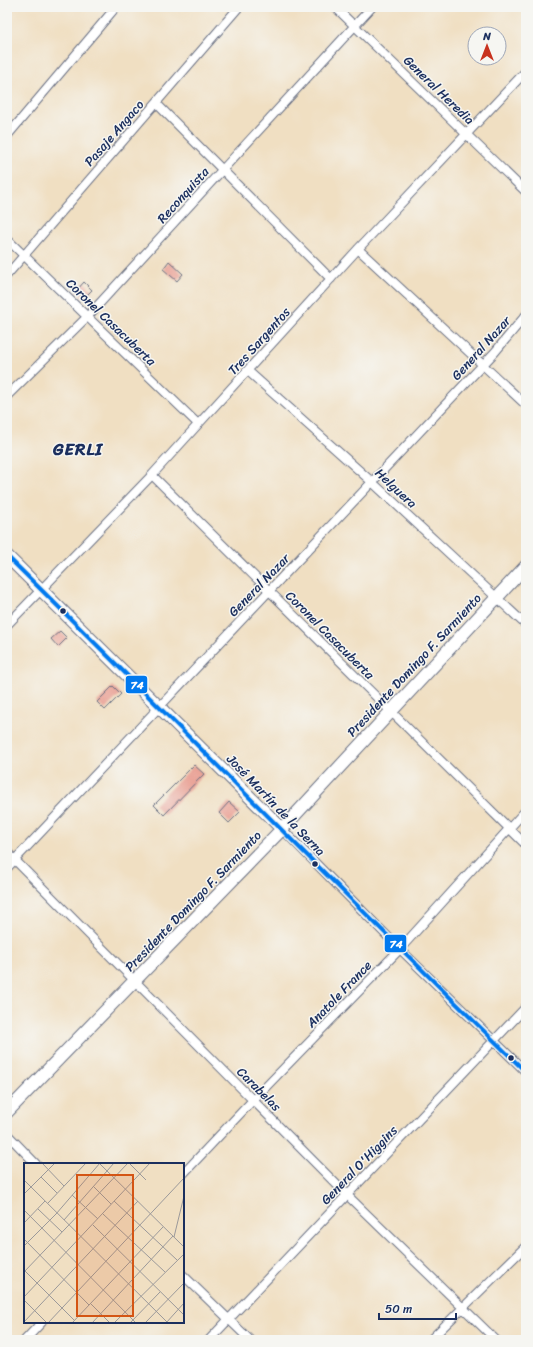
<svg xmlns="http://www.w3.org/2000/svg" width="533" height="1347" font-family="Sriracha,sans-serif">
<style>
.building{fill:#e9a094}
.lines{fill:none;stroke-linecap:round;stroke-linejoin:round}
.street-casing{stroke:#666d81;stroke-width:10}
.secondary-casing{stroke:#666d81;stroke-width:14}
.street{stroke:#fff;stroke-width:8}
.secondary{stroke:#fff;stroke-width:12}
.bus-1-casing{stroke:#f6f6f2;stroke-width:7}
.bus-1{stroke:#0079ef;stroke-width:4}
.bus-dot{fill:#1b2f5e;stroke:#f6f6f2;stroke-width:1.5}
.labels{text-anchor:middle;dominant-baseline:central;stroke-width:3;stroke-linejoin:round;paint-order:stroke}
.street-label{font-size:13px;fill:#1b2f5e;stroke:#f6f6f2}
.district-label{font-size:17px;font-weight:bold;letter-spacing:1px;fill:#1b2f5e;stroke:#f6f6f2}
.inset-road{fill:none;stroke:#9b999a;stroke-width:1}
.view{fill:#d45514;fill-opacity:0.15;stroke:#d45514;stroke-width:2}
.inset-edge{fill:none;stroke:#1b2f5e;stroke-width:2}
.line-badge{stroke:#f6f6f2;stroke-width:1.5}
.badge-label{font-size:11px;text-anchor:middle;font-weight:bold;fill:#fff}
</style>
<rect width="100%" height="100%" fill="#f6f6f2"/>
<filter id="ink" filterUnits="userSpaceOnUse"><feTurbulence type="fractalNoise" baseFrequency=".025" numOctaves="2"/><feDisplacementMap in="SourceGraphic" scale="8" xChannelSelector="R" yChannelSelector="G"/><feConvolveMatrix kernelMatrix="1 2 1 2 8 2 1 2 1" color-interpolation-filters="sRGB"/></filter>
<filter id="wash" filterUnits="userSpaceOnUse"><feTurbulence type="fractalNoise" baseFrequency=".012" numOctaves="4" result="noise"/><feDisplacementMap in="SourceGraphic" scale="16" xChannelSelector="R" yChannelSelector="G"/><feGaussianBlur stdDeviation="0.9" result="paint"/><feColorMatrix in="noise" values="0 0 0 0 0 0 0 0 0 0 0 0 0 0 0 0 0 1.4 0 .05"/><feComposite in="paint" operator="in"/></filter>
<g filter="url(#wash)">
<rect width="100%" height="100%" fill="#f0dfc2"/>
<g id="blocks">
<path class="building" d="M169,261L183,274L177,281L163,269Z
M84,282L92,290L84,298L76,291Z
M60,631L67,638L58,647L51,639Z
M113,686L121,694L105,710L97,702Z
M194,765L204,774L164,815L154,805Z
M229,802L240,812L229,823L219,813Z"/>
</g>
</g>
<g filter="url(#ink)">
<use href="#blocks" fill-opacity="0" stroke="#666d81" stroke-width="1"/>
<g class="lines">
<defs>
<path id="street" d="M335,7L526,192
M156,103L331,279
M7,136L116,7
M7,239L198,424
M358,249L526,405
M7,275L239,7
M248,371L372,482L526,625
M7,396L88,316L372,7
M152,475L526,845
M7,625L152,475L358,249L526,71
M282,829L400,949L526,1072
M7,852L347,1195L496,1340
M7,868L495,352L526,315
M7,1134L36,1164
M183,1174L253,1100L400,949L526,810
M183,1275L250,1340
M25,1340L42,1322
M209,1340L526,1007
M430,1340L526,1246"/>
<path id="secondary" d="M7,556L282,829
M7,1112L282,829L526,566"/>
</defs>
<use href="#street" class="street-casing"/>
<use href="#secondary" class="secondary-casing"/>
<use href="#street" class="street"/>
<use href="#secondary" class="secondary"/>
<defs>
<path id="bus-1" d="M7,556C181,727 351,902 526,1072"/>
</defs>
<use href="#bus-1" class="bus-1-casing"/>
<use href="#bus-1" class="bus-1"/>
</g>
</g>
<g class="bus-dot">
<circle cx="63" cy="611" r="3.5"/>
<circle cx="315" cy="864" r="3.5"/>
<circle cx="511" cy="1058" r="3.5"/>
</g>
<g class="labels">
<g class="street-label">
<text transform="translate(439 90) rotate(44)">General Heredia</text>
<text transform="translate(114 133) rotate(-49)">Pasaje Angaco</text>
<text transform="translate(183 195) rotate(-48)">Reconquista</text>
<text transform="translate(111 322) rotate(44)">Coronel Casacuberta</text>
<text transform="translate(259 341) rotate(-48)">Tres Sargentos</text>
<text transform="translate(481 348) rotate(-48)">General Nazar</text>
<text transform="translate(396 488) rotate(43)">Helguera</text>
<text transform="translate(259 585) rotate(-46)">General Nazar</text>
<text transform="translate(330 635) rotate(45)">Coronel Casacuberta</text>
<text transform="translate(414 665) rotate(-47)">Presidente Domingo F. Sarmiento</text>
<text transform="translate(276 805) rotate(46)">José Martín de la Serna</text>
<text transform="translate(193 901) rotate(-46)">Presidente Domingo F. Sarmiento</text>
<text transform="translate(339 994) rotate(-46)">Anatole France</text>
<text transform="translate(259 1089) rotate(45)">Carabelas</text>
<text transform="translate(359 1165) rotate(-46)">General O'Higgins</text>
</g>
<g class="district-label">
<text x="78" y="449">GERLI</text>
</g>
</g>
<g transform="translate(24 1163)">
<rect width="160" height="160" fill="#f0dfc2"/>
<path class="inset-road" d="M18,0L40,23M75,0L160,84M105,0L122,17M17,14L33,30M0,17L144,160M69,23L87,41M0,31L31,0M48,32L74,56M90,38L153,97M24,40L62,0M14,46L38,69M0,47L112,160M79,51L141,109M40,57L90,0M0,60L21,38M69,62L160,152M150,74L160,33M0,76L65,142M0,83L32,51L76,0M0,107L50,157M0,109L104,0M0,134L126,0M0,137L23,160M67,141L86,160M0,159L114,38M24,160L160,15M48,160L139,64M68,160L149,73M90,160L160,91M106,160L136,129M121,160L160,120M142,160L160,140"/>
<path class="view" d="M53,12H109V153H53Z"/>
<rect width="160" height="160" class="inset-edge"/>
</g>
<g class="line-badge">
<rect x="125" y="675" width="23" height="19" rx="4" fill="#0079ef"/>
<rect x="384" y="934" width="23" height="19" rx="4" fill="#0079ef"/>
</g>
<g class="badge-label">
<text x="137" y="689">74</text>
<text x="396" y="948">74</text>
</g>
<rect width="533" height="1347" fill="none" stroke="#f6f6f2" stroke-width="24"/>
<g transform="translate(487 46)"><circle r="19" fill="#f6f6f2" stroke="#9ea6b7"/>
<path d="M0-3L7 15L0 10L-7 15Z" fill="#c8321e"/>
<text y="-6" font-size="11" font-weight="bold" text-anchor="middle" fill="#1b2f5e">N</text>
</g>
<path d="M379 1313v6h77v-6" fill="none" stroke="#1b2f5e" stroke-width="2"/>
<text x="385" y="1313" font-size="12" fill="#1b2f5e" stroke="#f6f6f2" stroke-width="3" paint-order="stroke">50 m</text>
</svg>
